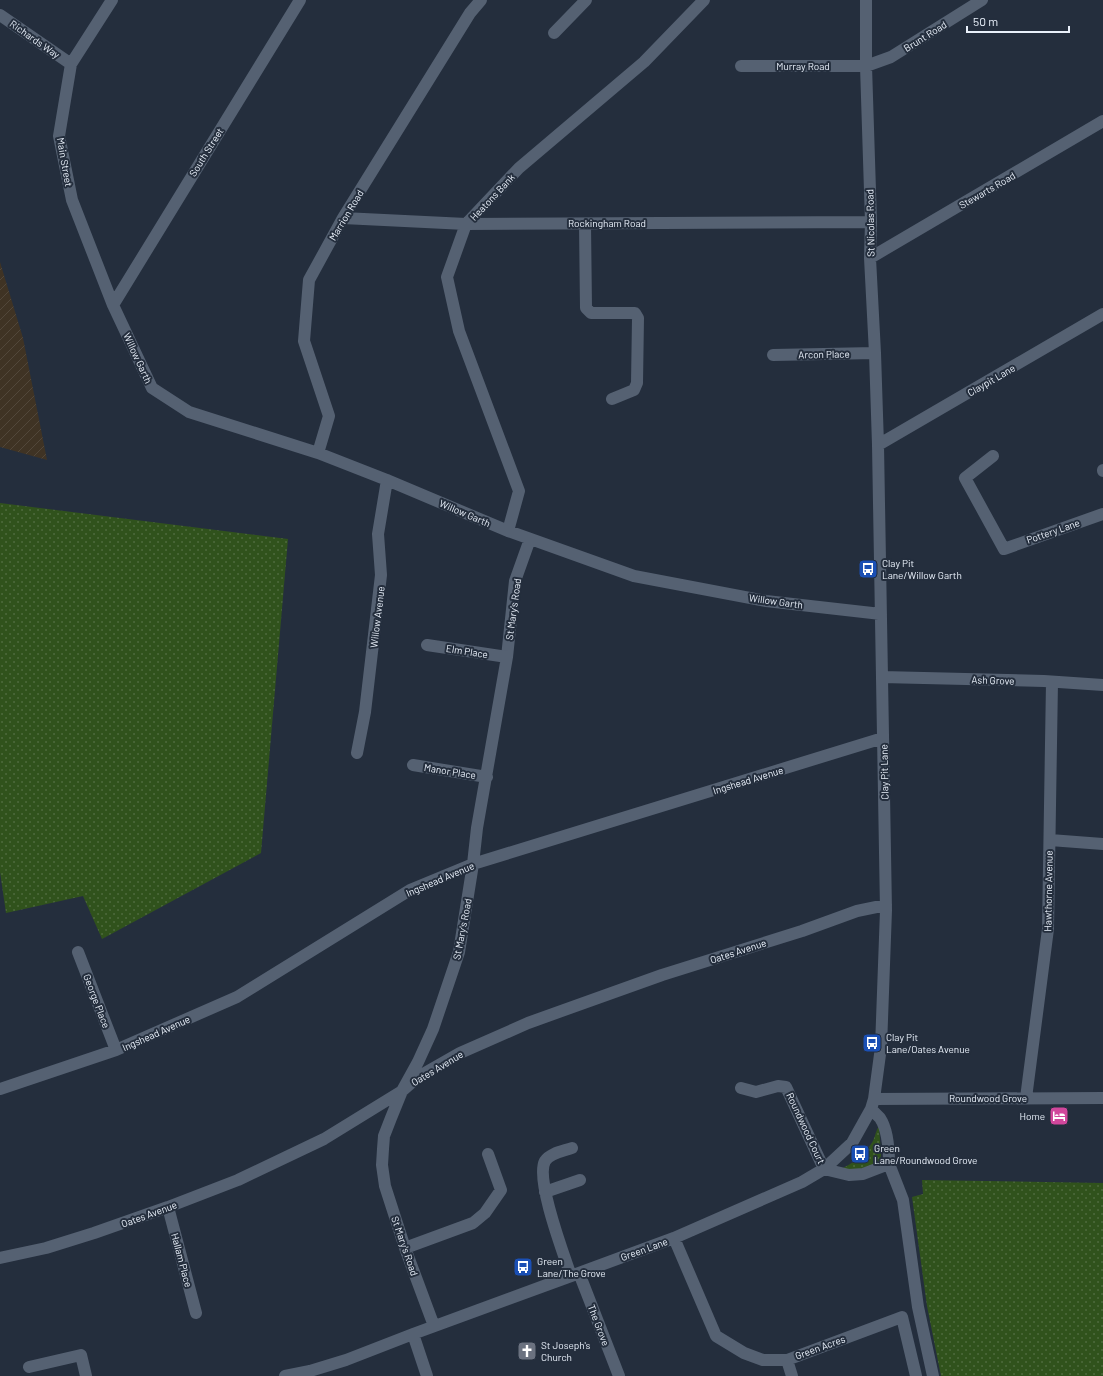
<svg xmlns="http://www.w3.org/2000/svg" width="1103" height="1376" font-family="Barlow,sans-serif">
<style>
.industrial{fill:url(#industrial-furrows)}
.grass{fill:url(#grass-dots)}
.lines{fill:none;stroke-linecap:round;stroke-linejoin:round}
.minor{stroke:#556172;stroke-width:12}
.labels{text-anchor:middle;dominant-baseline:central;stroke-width:4;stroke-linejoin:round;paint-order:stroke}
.street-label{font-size:10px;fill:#e9f0fa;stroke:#242e3d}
.poi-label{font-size:10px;fill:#e9f0fa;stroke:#242e3d;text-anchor:start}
</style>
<defs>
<pattern id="industrial-furrows" width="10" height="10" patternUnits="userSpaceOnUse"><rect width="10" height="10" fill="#3f3324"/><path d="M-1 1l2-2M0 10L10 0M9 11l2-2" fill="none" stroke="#52473a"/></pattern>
<pattern id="grass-dots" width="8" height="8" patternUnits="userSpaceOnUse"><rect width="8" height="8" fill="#30521c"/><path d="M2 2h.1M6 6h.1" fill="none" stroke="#4e6b3e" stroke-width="1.8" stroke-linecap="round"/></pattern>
</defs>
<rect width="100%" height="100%" fill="#242e3d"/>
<path class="industrial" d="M0,262L23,338L47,460L0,447Z"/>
<path class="grass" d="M0,503L288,539L261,853L102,939L83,896L6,913L0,872Z
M879,1126L881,1155L880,1161L875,1165L848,1172L841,1169C853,1163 864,1156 871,1144C875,1139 875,1132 879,1126Z
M922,1180L1103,1183V1376H941L927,1306L912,1197L923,1194Z"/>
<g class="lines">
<path class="minor" d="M112,0L71,64L59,136L72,200L113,305L152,388L189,412L318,453L387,480L508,531L634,576L766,601L881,614
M0,15L71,64
M554,33L586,0
M741,66H866L891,57L982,0
M343,218L466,224L871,222
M585,224L586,308L591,313H635L638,318L637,383L634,390L612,399
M870,258L1103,121
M113,305L300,0
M773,355L875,353
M878,445L1103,314
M318,453L329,416L304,341L309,280L343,218L470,13L481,0
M993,456L965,478L1004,549L1103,514
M1103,470V471
M508,531L519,491L459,331L447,277L466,224L519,168L644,62L704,0
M427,645L507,657
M882,677L1044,681L1103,685
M357,753L365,712L381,575L378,534L387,480
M413,765L487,777
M1050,840L1103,844
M78,952L116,1050
M741,1088L756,1092L778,1086L786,1087L824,1169L849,1175L863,1174L889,1164L903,1200L918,1307L933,1376
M0,1089L116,1050L237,997L410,890L473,864L883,738
M1026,1098L1048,929L1052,682
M874,1099L1103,1098
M871,1109C874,1112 877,1115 880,1118C888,1130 889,1150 889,1164
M545,1192L580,1180
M168,1207L196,1313
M674,1238L716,1336L744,1353L763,1360H787L902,1317L916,1376
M405,1248L473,1223L485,1213L501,1190L488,1154
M0,1258L46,1248L94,1233L168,1207L238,1180L324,1139L402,1091L418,1077L460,1053L528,1023L662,975L802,931L857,911L886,905
M579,1273L619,1376
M571,1276C564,1255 535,1179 545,1161C550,1153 564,1151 572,1148
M434,1326L405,1248L385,1186L382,1165L383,1149L384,1136L391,1118L402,1091L418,1062L433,1029L459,952L473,864L477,828L507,657L515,581L530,539
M413,1334L427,1376
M787,1360L792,1376
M29,1367L81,1355L86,1376
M285,1376L310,1371L346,1360L413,1334L571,1276L674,1238L802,1182L824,1169L852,1143L871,1109L874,1099L881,1047L886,910L878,445L875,353L870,258L871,222L866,66V0"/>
</g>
<defs>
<symbol id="bus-square" viewBox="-11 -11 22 22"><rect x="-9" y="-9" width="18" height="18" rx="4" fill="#1a4fb4" stroke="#242e3d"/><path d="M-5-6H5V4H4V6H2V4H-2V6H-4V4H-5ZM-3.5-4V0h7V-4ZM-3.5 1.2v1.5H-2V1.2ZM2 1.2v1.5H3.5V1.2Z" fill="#fff"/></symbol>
<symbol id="hotel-square" viewBox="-11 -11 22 22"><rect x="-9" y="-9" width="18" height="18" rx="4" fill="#d1479c" stroke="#242e3d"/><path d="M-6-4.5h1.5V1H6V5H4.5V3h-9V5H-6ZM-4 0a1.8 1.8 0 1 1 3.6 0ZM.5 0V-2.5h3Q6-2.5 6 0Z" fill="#fff"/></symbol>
<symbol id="church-square" viewBox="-11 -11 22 22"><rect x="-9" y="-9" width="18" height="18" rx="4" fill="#6b7280" stroke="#242e3d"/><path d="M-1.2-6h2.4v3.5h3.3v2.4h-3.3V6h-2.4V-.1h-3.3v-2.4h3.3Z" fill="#fff"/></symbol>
</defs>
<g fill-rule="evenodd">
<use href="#bus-square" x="857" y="558" width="22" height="22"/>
<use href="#bus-square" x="861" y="1032" width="22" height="22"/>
<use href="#hotel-square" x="1048" y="1105" width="22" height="22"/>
<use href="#bus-square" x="849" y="1143" width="22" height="22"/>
<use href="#bus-square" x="512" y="1256" width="22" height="22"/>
<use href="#church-square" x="516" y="1340" width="22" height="22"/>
</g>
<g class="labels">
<g class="street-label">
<text transform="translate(925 36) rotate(-32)">Brunt Road</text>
<text transform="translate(35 39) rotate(35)">Richards Way</text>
<text x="803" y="66">Murray Road</text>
<text transform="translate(206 152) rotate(-58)">South Street</text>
<text transform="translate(65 162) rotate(80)">Main Street</text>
<text transform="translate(987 190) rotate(-30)">Stewarts Road</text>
<text transform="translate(492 197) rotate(-47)">Heatons Bank</text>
<text transform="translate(346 215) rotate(-59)">Marrion Road</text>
<text x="607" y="223">Rockingham Road</text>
<text transform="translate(870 223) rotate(-91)">St Nicolas Road</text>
<text transform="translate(824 354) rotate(-1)">Arcon Place</text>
<text transform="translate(138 358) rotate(65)">Willow Garth</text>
<text transform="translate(991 380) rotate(-30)">Claypit Lane</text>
<text transform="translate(465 513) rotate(23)">Willow Garth</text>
<text transform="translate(1053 531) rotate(-19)">Pottery Lane</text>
<text transform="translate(776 601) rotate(8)">Willow Garth</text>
<text transform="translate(513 609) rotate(-82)">St Mary's Road</text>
<text transform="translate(377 617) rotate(-83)">Willow Avenue</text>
<text transform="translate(467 651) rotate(9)">Elm Place</text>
<text transform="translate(993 680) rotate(2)">Ash Grove</text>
<text transform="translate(450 771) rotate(9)">Manor Place</text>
<text transform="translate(884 772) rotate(-91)">Clay Pit Lane</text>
<text transform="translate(748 780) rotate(-17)">Ingshead Avenue</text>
<text transform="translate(440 879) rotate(-23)">Ingshead Avenue</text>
<text transform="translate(1048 891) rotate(-89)">Hawthorne Avenue</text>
<text transform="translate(462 929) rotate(-79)">St Mary's Road</text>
<text transform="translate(738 951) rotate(-18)">Oates Avenue</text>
<text transform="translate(97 1001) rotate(69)">George Place</text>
<text transform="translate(156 1033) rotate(-24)">Ingshead Avenue</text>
<text transform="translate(437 1068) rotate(-31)">Oates Avenue</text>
<text x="988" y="1098">Roundwood Grove</text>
<text transform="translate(806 1128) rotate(65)">Roundwood Court</text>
<text transform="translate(149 1214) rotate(-20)">Oates Avenue</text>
<text transform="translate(405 1246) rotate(71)">St Mary's Road</text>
<text transform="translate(644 1249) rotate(-20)">Green Lane</text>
<text transform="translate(182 1260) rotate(75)">Hallam Place</text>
<text transform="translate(599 1325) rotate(69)">The Grove</text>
<text transform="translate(820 1347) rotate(-20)">Green Acres</text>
</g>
<g class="poi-label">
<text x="882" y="563">Clay Pit<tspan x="882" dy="12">Lane/Willow Garth</tspan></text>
<text x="886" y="1037">Clay Pit<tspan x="886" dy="12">Lane/Oates Avenue</tspan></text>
<text x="1045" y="1116" text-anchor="end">Home</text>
<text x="874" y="1148">Green<tspan x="874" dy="12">Lane/Roundwood Grove</tspan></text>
<text x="537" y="1261">Green<tspan x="537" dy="12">Lane/The Grove</tspan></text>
<text x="541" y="1345">St Joseph's<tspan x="541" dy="12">Church</tspan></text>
</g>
</g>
<path d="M967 26v6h102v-6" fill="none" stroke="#e9f0fa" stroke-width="2"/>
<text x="973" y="26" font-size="12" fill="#e9f0fa" stroke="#242e3d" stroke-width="3" paint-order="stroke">50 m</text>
</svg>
